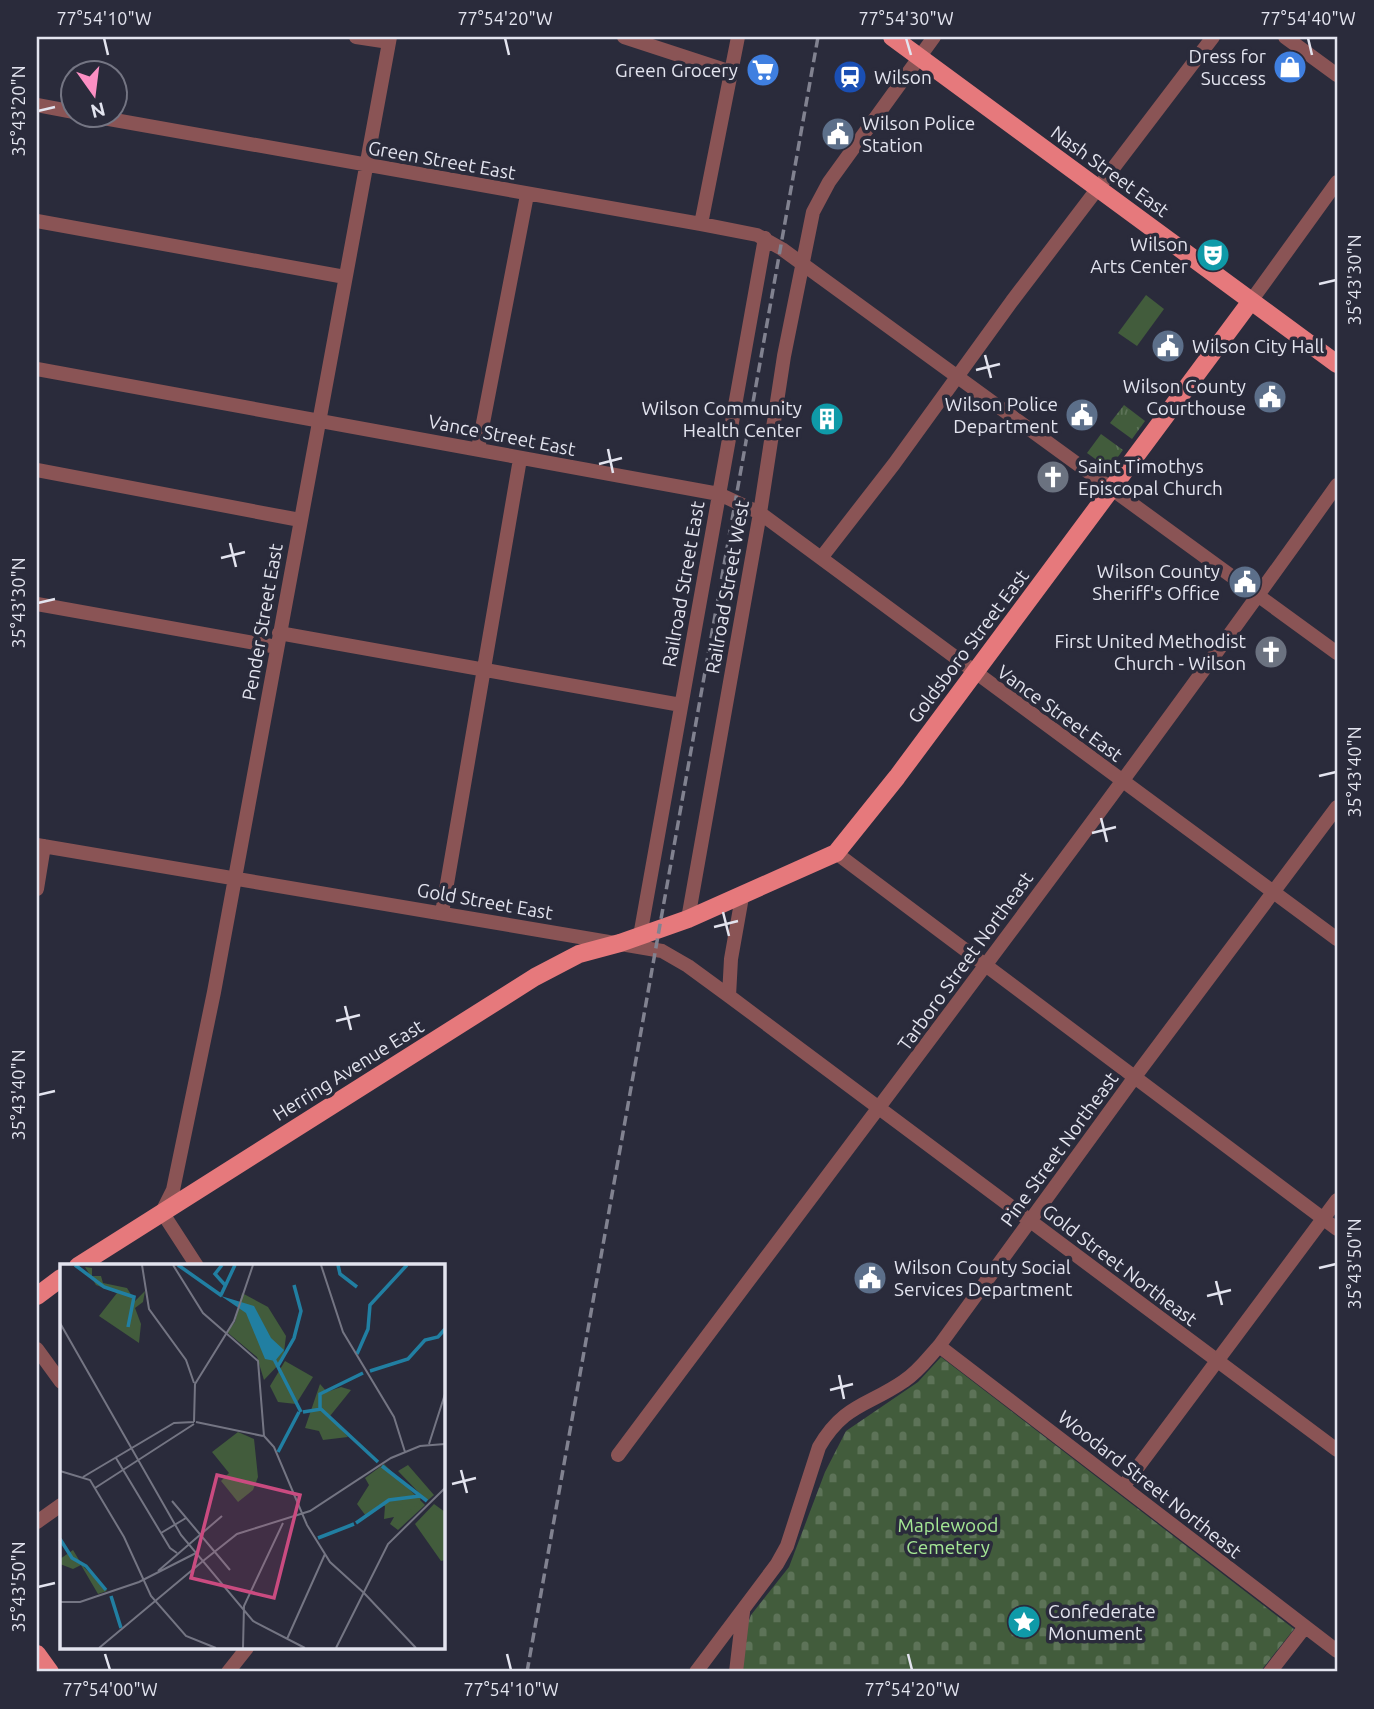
<svg xmlns="http://www.w3.org/2000/svg" width="1374" height="1709" font-family="Ubuntu,sans-serif">
<style>
.grass{fill:url(#grass-tufts)}
.cemetery{fill:url(#cemetery-stones)}
.park{fill:#425c3c}
.lines{fill:none;stroke-linecap:round;stroke-linejoin:round}
.minor{stroke:#8a5455;stroke-width:14}
.major{stroke:#e6797c;stroke-width:18}
.rail{stroke:#818290;stroke-width:3.5;stroke-dasharray:10 5;stroke-linecap:butt}
.ticks{fill:none;stroke:#e3e4ef;stroke-width:2.5}
.labels{text-anchor:middle;dominant-baseline:central;stroke-width:7;stroke-linejoin:round;paint-order:stroke}
.poi-label{font-size:19px;fill:#e3e4ef;stroke:#2a2b3b;text-anchor:end}
.street-label{font-size:19px;fill:#e3e4ef;stroke:#2a2b3b}
.park-label{font-size:19px;fill:#a5e895;stroke:#2a2b3b}
.inset-river{fill:none;stroke:#217fa2;stroke-width:3.5}
.inset-road{fill:none;stroke:#747583;stroke-width:2}
.view{fill:#ca4b80;fill-opacity:0.15;stroke:#ca4b80;stroke-width:3.5}
.inset-edge{fill:none;stroke:#e3e4ef;stroke-width:3.5}
.neatline{fill:none;stroke:#e3e4ef;stroke-width:2.5}
.ticks-label{font-size:18px;text-anchor:middle;fill:#e3e4ef}
</style>
<defs>
<pattern id="grass-tufts" width="24" height="20" patternUnits="userSpaceOnUse" patternTransform="scale(1.75)"><rect width="24" height="20" fill="#425c3c"/><path d="M3 7l-1-3M5 7V3M7 7l1-3M15 17l-1-3M17 17v-4M19 17l1-3" fill="none" stroke="#5d7358"/></pattern>
<pattern id="cemetery-stones" width="16" height="16" patternUnits="userSpaceOnUse" patternTransform="scale(1.75)"><rect width="16" height="16" fill="#425c3c"/><path d="M2 7V4a2 2 0 0 1 4 0v3zM10 15v-3a2 2 0 0 1 4 0v3z" fill="#5d7358"/></pattern>
</defs>
<rect width="100%" height="100%" fill="#2a2b3b"/>
<path class="grass" d="M1124,405L1145,421L1132,439L1110,423Z
M1101,434L1123,450L1109,469L1087,453Z"/>
<path class="cemetery" d="M941,1357L1294,1629L1260,1672H733L734,1659L751,1615L789,1567L825,1472L846,1431L918,1382Z"/>
<path class="park" d="M1146,295L1164,309L1137,346L1118,333Z"/>
<g class="lines">
<path class="minor" d="M356,37L389,42
M624,37L731,72
M1285,37L1337,75
M37,105L74,112
M92,116L701,224L757,235L782,249L1337,653
M37,221L345,277
M701,224L738,37
M1251,301L1337,182
M37,369L719,494L760,513L1337,939
M478,449L527,195
M37,470L300,520
M821,558L894,464L1012,301L1213,37
M37,604L277,647
M279,633L681,705
M37,845L662,951L688,966L729,996L1337,1450
M836,853L1337,1229
M37,889L44,846
M442,913L520,459
M688,919L760,513L784,356L813,212L829,182L934,37
M640,936L765,238
M729,996L731,959L742,897
M197,1266L162,1212L173,1190L214,992L390,37
M939,1346L1337,1651
M37,1349L61,1382
M618,1455C859,1132 1104,813 1337,485
M1123,1487L1337,1200
M37,1522L61,1505
M228,1672L247,1648
M696,1672L777,1564L787,1546L819,1447C844,1404 868,1406 904,1381C918,1372 928,1358 939,1346L1134,1078L1337,807
M736,1672L743,1612
M1270,1672L1305,1627"/>
<path class="major" d="M892,37L1337,364
M78,1266L535,977L579,954L620,943L688,919L836,853L897,777L1251,301
M37,1296L61,1278
M37,1654L50,1672"/>
<path class="rail" d="M527,1672L818,37"/>
</g>
<path class="ticks" d="M104,38L108,55M505,38L509,55M906,38L911,55M1308,38L1312,55M38,111L55,107M1319,284L1336,280M985,355L991,378M976,370L1000,364M608,449L613,473M599,464L622,458M230,543L236,567M221,558L245,552M38,603L55,599M1319,776L1336,772M1101,818L1107,842M1092,833L1116,827M723,912L729,936M714,927L738,921M345,1006L351,1030M336,1021L360,1015M38,1095L55,1091M1319,1268L1336,1264M1216,1281L1222,1305M1207,1296L1231,1290M839,1375L844,1399M830,1390L853,1384M461,1470L467,1493M452,1484L476,1478M38,1587L55,1583M105,1654L110,1670M507,1654L511,1670M908,1654L912,1670"/>
<defs>
<symbol id="shop-disc" viewBox="-11 -11 22 22"><circle r="9.5" fill="#3f7fe0" stroke="#2a2b3b"/><path d="M-5-2.5h2.3a2.7 3.5 0 0 1 5.4 0H5L5.5 6h-11ZM-1.5-2.5h3a1.5 2.3 0 0 0-3 0Z" fill="#fff"/></symbol>
<symbol id="supermarket-disc" viewBox="-11 -11 22 22"><circle r="9.5" fill="#3f7fe0" stroke="#2a2b3b"/><path d="M-6-5.5h2.5l.6 2H6L4.5 2H-2.5L-4.4-4H-6ZM-1.5 3.2a1.3 1.3 0 1 0 .1 0ZM3 3.2a1.3 1.3 0 1 0 .1 0Z" fill="#fff"/></symbol>
<symbol id="station-disc" viewBox="-11 -11 22 22"><circle r="9.5" fill="#1a4fb4" stroke="#2a2b3b"/><path d="M-3-6H3Q5-6 5-4V2Q5 4 3 4L4.5 6H3L1.5 4h-3L-3 6H-4.5L-3 4Q-5 4-5 2V-4Q-5-6-3-6ZM-3.5-4v3h7v-3ZM-3.5 1v1.5H-2V1ZM2 1v1.5H3.5V1Z" fill="#fff"/></symbol>
<symbol id="civic-disc" viewBox="-11 -11 22 22"><circle r="9.5" fill="#5c6f8a" stroke="#2a2b3b"/><path d="M-.6-6.5H3V-4.5H.6V-3L4-1V1h2V6H-6V1h2V-1L-.6-3ZM-1.2 2.5V6h2.4V2.5Z" fill="#fff"/></symbol>
<symbol id="theatre-disc" viewBox="-11 -11 22 22"><circle r="9.5" fill="#0f9aa8" stroke="#2a2b3b"/><path d="M-5-5.5Q0-4 5-5.5V0Q5 5 0 6Q-5 5-5 0ZM-3.3-2.5H-1v1.5H-3.3ZM1-2.5H3.3v1.5H1ZM-2.8 1Q0 5.5 2.8 1Z" fill="#fff"/></symbol>
<symbol id="building-disc" viewBox="-11 -11 22 22"><circle r="9.5" fill="#0f9aa8" stroke="#2a2b3b"/><path d="M-4-6H4V6H1V3H-1V6H-4ZM-2.5-4.3h1.7v1.8h-1.7ZM.8-4.3h1.7v1.8H.8ZM-2.5-1h1.7V.8h-1.7ZM.8-1h1.7V.8H.8Z" fill="#fff"/></symbol>
<symbol id="church-disc" viewBox="-11 -11 22 22"><circle r="9.5" fill="#6b7280" stroke="#2a2b3b"/><path d="M-1.2-6h2.4v3.5h3.3v2.4h-3.3V6h-2.4V-.1h-3.3v-2.4h3.3Z" fill="#fff"/></symbol>
<symbol id="sight-disc" viewBox="-11 -11 22 22"><circle r="9.5" fill="#0f9aa8" stroke="#2a2b3b"/><path d="M0-6L1.8-2.2L6-1.7L2.9 1.2L3.7 5.4L0 3.3L-3.7 5.4L-2.9 1.2L-6-1.7L-1.8-2.2Z" fill="#fff"/></symbol>
</defs>
<g fill-rule="evenodd">
<use href="#shop-disc" x="1271" y="48" width="38" height="38"/>
<use href="#supermarket-disc" x="744" y="51" width="38" height="38"/>
<use href="#station-disc" x="831" y="58" width="38" height="38"/>
<use href="#civic-disc" x="819" y="115" width="38" height="38"/>
<use href="#theatre-disc" x="1194" y="236" width="38" height="38"/>
<use href="#civic-disc" x="1149" y="327" width="38" height="38"/>
<use href="#civic-disc" x="1251" y="378" width="38" height="38"/>
<use href="#civic-disc" x="1063" y="396" width="38" height="38"/>
<use href="#building-disc" x="808" y="400" width="38" height="38"/>
<use href="#church-disc" x="1034" y="458" width="38" height="38"/>
<use href="#civic-disc" x="1226" y="563" width="38" height="38"/>
<use href="#church-disc" x="1252" y="633" width="38" height="38"/>
<use href="#civic-disc" x="851" y="1259" width="38" height="38"/>
<use href="#sight-disc" x="1005" y="1603" width="38" height="38"/>
</g>
<g class="labels">
<g class="poi-label">
<text x="1266" y="56">Dress for<tspan x="1266" dy="22">Success</tspan></text>
<text x="738" y="70">Green Grocery</text>
<text x="874" y="77" text-anchor="start">Wilson</text>
<text x="862" y="123" text-anchor="start">Wilson Police<tspan x="862" dy="22">Station</tspan></text>
<text x="1188" y="244">Wilson<tspan x="1188" dy="22">Arts Center</tspan></text>
<text x="1192" y="346" text-anchor="start">Wilson City Hall</text>
<text x="1246" y="386">Wilson County<tspan x="1246" dy="22">Courthouse</tspan></text>
<text x="1058" y="404">Wilson Police<tspan x="1058" dy="22">Department</tspan></text>
<text x="802" y="408">Wilson Community<tspan x="802" dy="22">Health Center</tspan></text>
<text x="1078" y="466" text-anchor="start">Saint Timothys<tspan x="1078" dy="22">Episcopal Church</tspan></text>
<text x="1220" y="571">Wilson County<tspan x="1220" dy="22">Sheriff's Office</tspan></text>
<text x="1246" y="641">First United Methodist<tspan x="1246" dy="22">Church - Wilson</tspan></text>
<text x="894" y="1267" text-anchor="start">Wilson County Social<tspan x="894" dy="22">Services Department</tspan></text>
<text x="1048" y="1611" text-anchor="start">Confederate<tspan x="1048" dy="22">Monument</tspan></text>
</g>
<g class="street-label">
<text transform="translate(442 160) rotate(10)">Green Street East</text>
<text transform="translate(1110 171) rotate(36)">Nash Street East</text>
<text transform="translate(502 435) rotate(11)">Vance Street East</text>
<text transform="translate(683 584) rotate(-80)">Railroad Street East</text>
<text transform="translate(727 587) rotate(-80)">Railroad Street West</text>
<text transform="translate(262 622) rotate(-80)">Pender Street East</text>
<text transform="translate(968 646) rotate(-53)">Goldsboro Street East</text>
<text transform="translate(1060 713) rotate(36)">Vance Street East</text>
<text transform="translate(485 901) rotate(10)">Gold Street East</text>
<text transform="translate(965 961) rotate(-54)">Tarboro Street Northeast</text>
<text transform="translate(348 1070) rotate(-32)">Herring Avenue East</text>
<text transform="translate(1059 1149) rotate(-54)">Pine Street Northeast</text>
<text transform="translate(1120 1265) rotate(37)">Gold Street Northeast</text>
<text transform="translate(1150 1484) rotate(38)">Woodard Street Northeast</text>
</g>
<g class="park-label">
<text x="948" y="1525">Maplewood<tspan x="948" dy="22">Cemetery</tspan></text>
</g>
</g>
<g transform="translate(60 1264)">
<rect width="385" height="385" fill="#2a2b3b"/>
<path d="M25,3L32,4V12H41L43,19L67,24L75,37L85,27L83,38L75,44L81,60L79,79L39,52L57,29L36,21ZM324,200L365,241L338,266L330,260L334,253L324,255L325,242L319,241L306,252L297,240L309,221L305,214ZM348,201L374,231L367,237L338,207ZM13,286L22,301L47,327L38,330L21,301L13,305L0,300V295Z" fill="#425c3c"/>
<path d="M225,97L253,113L236,140L218,138L210,122ZM260,120L267,128L281,123L291,126L270,152L288,173L263,176L259,167L245,164ZM342,229L361,233L359,240L345,250L342,241L329,238ZM374,240L385,248V296L381,297L355,260Z" fill="#425c3c"/>
<path d="M178,168L194,175L198,213L193,226L178,238L161,217L169,209L152,188Z" fill="#425c3c"/>
<path d="M182,29L208,43L226,72L223,96L204,116L197,93L167,68L175,58Z" fill="#425c3c"/>
<path d="M161,32L194,42L211,74L224,86L215,97L205,95L186,49Z" fill="#217fa2"/>
<path class="inset-river" d="M15,1L44,23L74,33L68,63M118,1L162,32M162,1L155,10L165,21M278,1L280,10L297,23M161,31L175,1M297,90L308,65L310,41L347,1M214,95L241,148M218,102L234,74L241,47L234,21M310,107L348,95L365,76L378,73L385,65M260,144V130L303,109M243,148L261,145L318,198M218,188L239,148M322,202L367,237M296,259L329,236L360,232M258,274L294,260M0,275L12,294L26,302L46,326M51,332L61,364"/>
<path class="inset-road" d="M82,1L89,45L126,96L134,119M113,1L143,49L198,97L204,172L214,183L247,261L270,298L304,329M261,1L283,68L334,153L345,188M0,59L121,271L193,357L245,384M134,158L135,120L174,57L193,1M136,158L203,172M369,180L385,130M56,194L110,284L117,289M0,207L30,216L64,273L91,332L126,372L156,384M23,213L114,159L134,158M35,224L134,160M112,237L170,306M101,269L126,254M143,297L177,270L250,247L331,194L360,182L385,180M98,307L162,252M304,329L356,384M0,338H20L79,318L136,289M227,375L265,290M39,384L143,297M183,384L184,342L223,259M276,384L328,280L385,224"/>
<path class="view" d="M157,211L240,231L214,334L131,314Z"/>
<rect width="385" height="385" class="inset-edge"/>
</g>
<rect width="1374" height="1709" fill="none" stroke="#2a2b3b" stroke-width="77"/>
<g transform="translate(94 94) rotate(166)"><circle r="33" fill="#2a2b3b" stroke="#747583" stroke-width="2"/>
<path d="M0-5L12 26L0 18L-12 26Z" fill="#fb8fc3"/>
<text y="-10" font-size="19" font-weight="bold" text-anchor="middle" fill="#e3e4ef">N</text>
</g>
<rect x="38" y="38" width="1298" height="1632" class="neatline"/>
<g class="ticks-label">
<text x="104" y="25">77°54'10"W</text>
<text x="505" y="25">77°54'20"W</text>
<text x="906" y="25">77°54'30"W</text>
<text x="1308" y="25">77°54'40"W</text>
<text transform="translate(19 111) rotate(-90)" y="6">35°43'20"N</text>
<text transform="translate(1355 280) rotate(-90)" y="6">35°43'30"N</text>
<text transform="translate(19 603) rotate(-90)" y="6">35°43'30"N</text>
<text transform="translate(1355 772) rotate(-90)" y="6">35°43'40"N</text>
<text transform="translate(19 1095) rotate(-90)" y="6">35°43'40"N</text>
<text transform="translate(1355 1264) rotate(-90)" y="6">35°43'50"N</text>
<text transform="translate(19 1587) rotate(-90)" y="6">35°43'50"N</text>
<text x="110" y="1696">77°54'00"W</text>
<text x="511" y="1696">77°54'10"W</text>
<text x="912" y="1696">77°54'20"W</text>
</g>
</svg>
